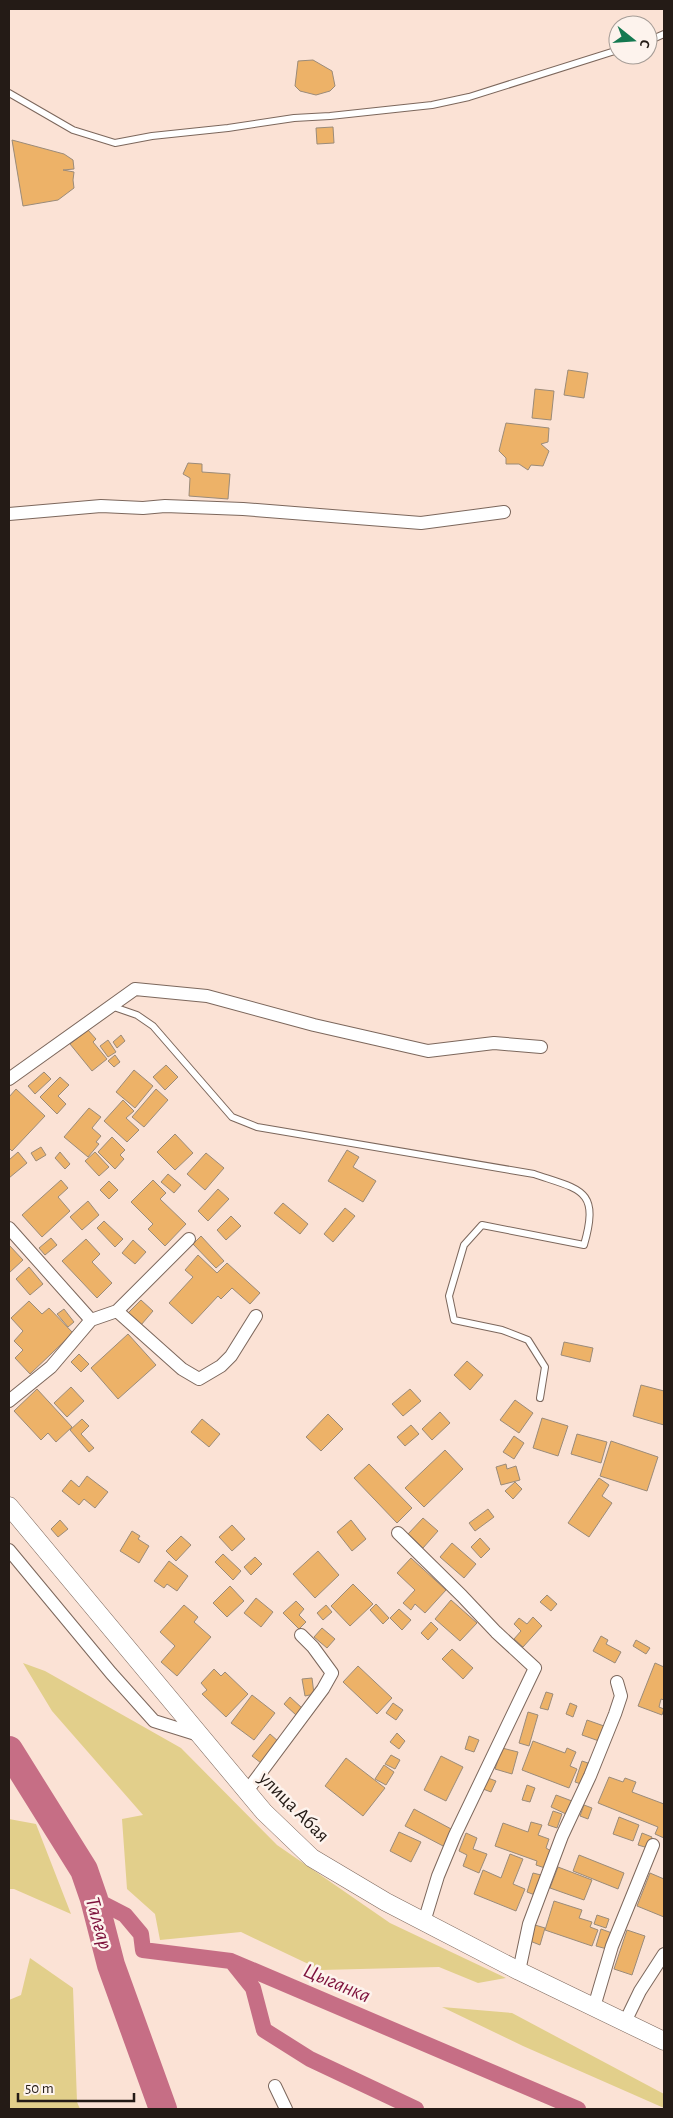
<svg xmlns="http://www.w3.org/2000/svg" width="673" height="2118" font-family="'Alegreya Sans',sans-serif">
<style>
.green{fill:#e2cf8b}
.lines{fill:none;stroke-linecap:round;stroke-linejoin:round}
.canal{stroke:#c66e85;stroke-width:16}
.river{stroke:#c66e85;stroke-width:28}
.building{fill:#edb268;stroke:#9b8b79}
.lane-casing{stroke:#7c675c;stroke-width:8}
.street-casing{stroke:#7c675c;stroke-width:14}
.secondary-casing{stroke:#7c675c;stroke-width:19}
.lane{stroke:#fff;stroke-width:6}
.street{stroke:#fff;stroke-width:12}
.secondary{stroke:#fff;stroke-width:18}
.labels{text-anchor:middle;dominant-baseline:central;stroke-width:5;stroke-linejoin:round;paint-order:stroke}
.street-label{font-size:20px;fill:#241b16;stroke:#fdf3ed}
.water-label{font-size:21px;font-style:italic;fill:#7d103b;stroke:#fdf3ed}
</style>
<rect width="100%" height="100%" fill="#fbe2d5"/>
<path class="green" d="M23,1663L45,1671L181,1748L277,1845L390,1923L506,1978L478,1983L439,1967L321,1970L241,1932L160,1940L155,1914L127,1889L122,1819L143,1815L52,1711Z
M9,1819L36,1824L71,1914L14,1889H9Z
M30,1958L73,1988L77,2102L80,2109H9V2000L21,1995Z
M442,2007L512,2013L664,2094V2108L523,2046Z"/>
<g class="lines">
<path class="canal" d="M94,1899L125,1915L141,1934L143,1950L231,1961L578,2109
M233,1963L253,1988L264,2030L310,2059L416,2109"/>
<path class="river" d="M9,1750L84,1870L94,1899L111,1965L163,2109"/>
</g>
<path class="building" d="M313,60L332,71L335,86L330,91L316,95L300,91L295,86L298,61Z
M333,127L334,143L317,144L316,128Z
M12,140L64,154L73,160L74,169L63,170L74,172L73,180L74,188L58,200L23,206Z
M568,370L588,373L584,398L564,395Z
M535,389L554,391L551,420L532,418Z
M506,423L549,428L548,442L541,444L549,451L543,466L531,465L528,470L519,464H506V458L499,451Z
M188,463L202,464V472L230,474L228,499L189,496L190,478L183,474Z
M88,1030L96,1039L93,1042L107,1059L92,1071L70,1044Z
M121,1035L125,1041L117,1048L113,1042Z
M108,1040L116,1052L108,1057L100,1046Z
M115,1055L120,1062L114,1067L108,1061Z
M166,1065L178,1077L165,1090L153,1077Z
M134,1070L153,1086L135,1108L116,1092Z
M44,1072L51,1079L35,1094L28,1086Z
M60,1077L69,1085L58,1096L66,1104L57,1114L40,1097Z
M16,1089L45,1116L12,1151L9,1148V1097Z
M156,1089L168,1100L144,1127L132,1117Z
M123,1100L134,1111L126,1118L139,1130L127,1142L104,1121Z
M89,1108L101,1117L92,1128L101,1136L96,1142L99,1144L88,1157L64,1137Z
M175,1134L193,1153L175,1170L157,1152Z
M112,1137L125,1150L120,1155L124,1159L115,1169L98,1152Z
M41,1147L46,1155L36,1161L31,1153Z
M347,1150L359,1157L353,1167L376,1181L363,1202L328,1181Z
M18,1152L27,1163L9,1178V1160Z
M60,1152L70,1164L65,1169L55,1158Z
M95,1152L109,1167L99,1176L85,1161Z
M206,1153L224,1168L205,1190L187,1174Z
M168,1174L181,1185L174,1193L161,1182Z
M61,1180L68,1188L58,1197L70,1211L42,1237L22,1215Z
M153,1180L166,1193L160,1199L186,1224L165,1246L148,1229L153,1224L131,1202Z
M109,1181L118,1190L109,1199L100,1190Z
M218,1189L229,1199L208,1221L198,1211Z
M88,1201L99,1215L82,1230L70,1217Z
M283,1203L308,1224L300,1234L274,1213Z
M345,1208L355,1216L333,1242L324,1234Z
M231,1216L241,1226L226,1240L217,1230Z
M104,1221L123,1239L115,1247L97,1228Z
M201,1236L224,1261L216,1268L193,1244Z
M51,1238L57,1245L45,1255L39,1248Z
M86,1239L100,1254L92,1262L112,1283L97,1298L62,1261Z
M133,1240L146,1252L135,1264L122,1253Z
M9,1245L23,1260L9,1273Z
M198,1255L217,1273L227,1263L260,1293L250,1304L232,1288L221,1299L218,1296L192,1324L169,1303L193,1277L185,1270Z
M29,1267L43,1284L30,1295L16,1279Z
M141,1300L153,1311L141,1325L128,1313Z
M29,1301L42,1314L49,1308L73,1333L30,1374L15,1358L23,1350L14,1341L23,1331L11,1318Z
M64,1309L74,1322L68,1327L57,1314Z
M128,1334L156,1365L118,1399L91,1368Z
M564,1342L593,1348L590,1362L561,1355Z
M79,1354L89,1364L81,1372L71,1362Z
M467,1361L483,1375L470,1390L454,1375Z
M641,1385L664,1391V1425L633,1416Z
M71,1387L84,1401L67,1417L54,1403Z
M37,1389L72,1427L56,1442L48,1433L41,1440L14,1411Z
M410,1389L421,1401L403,1416L392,1404Z
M515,1400L533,1413L519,1433L500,1420Z
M440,1412L450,1423L432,1440L422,1429Z
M328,1414L343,1429L321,1451L306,1437Z
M542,1418L568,1426L558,1456L533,1448Z
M82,1419L89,1426L81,1434L94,1448L89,1452L70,1430Z
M202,1419L220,1434L209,1447L191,1432Z
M411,1425L419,1434L405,1446L397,1437Z
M577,1434L607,1442L601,1463L571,1454Z
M514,1436L524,1443L514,1459L503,1452Z
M611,1441L658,1457L647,1491L600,1476Z
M445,1450L463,1469L424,1507L405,1488Z
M369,1464L412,1508L397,1523L354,1478Z
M506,1464L507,1469L516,1466L520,1480L501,1485L496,1467Z
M87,1476L108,1492L95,1508L84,1499L79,1505L62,1491L71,1480L79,1487Z
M599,1478L609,1485L602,1496L612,1503L589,1537L568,1523Z
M515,1482L522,1489L513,1499L505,1491Z
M488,1509L494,1517L475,1531L469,1523Z
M423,1518L438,1531L423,1548L408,1534Z
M60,1520L68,1529L58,1537L51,1529Z
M351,1520L366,1539L352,1551L337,1532Z
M232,1525L245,1539L232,1551L219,1537Z
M132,1531L140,1536L138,1539L149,1546L139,1563L120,1551Z
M181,1536L191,1545L176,1561L166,1551Z
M480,1538L490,1549L481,1558L471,1547Z
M452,1543L476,1564L464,1578L440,1557Z
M318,1551L339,1575L315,1598L293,1574Z
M223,1554L241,1571L233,1580L215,1562Z
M255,1557L262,1564L251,1575L244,1567Z
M411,1558L446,1590L425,1613L415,1604L411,1610L403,1603L415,1590L397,1573Z
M169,1561L188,1576L177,1591L167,1584L164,1588L154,1581Z
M353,1584L373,1604L350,1626L331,1606Z
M230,1586L244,1601L227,1617L213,1603Z
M547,1595L557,1604L551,1611L540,1602Z
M256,1598L273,1612L261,1627L244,1613Z
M451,1600L477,1623L460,1641L435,1619Z
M296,1601L304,1609L299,1615L306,1622L299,1629L283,1613Z
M376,1604L389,1618L383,1624L370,1610Z
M184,1605L198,1617L194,1622L211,1637L177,1676L161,1662L175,1646L160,1632Z
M326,1605L332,1612L323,1620L317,1613Z
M399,1609L411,1620L402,1630L390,1618Z
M533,1617L542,1626L523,1647L514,1639L521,1631L514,1624L519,1618L527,1624Z
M431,1622L438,1629L428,1640L421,1633Z
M322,1628L335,1639L327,1648L314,1637Z
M601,1636L608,1640L606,1644L621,1652L615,1663L593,1651Z
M636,1640L650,1648L646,1654L633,1646Z
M452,1649L473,1668L463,1679L442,1659Z
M655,1663L664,1667V1700L661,1699L659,1707L664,1709L662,1715L638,1706Z
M358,1666L392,1698L377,1714L343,1682Z
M214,1669L221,1676L225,1672L248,1694L226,1717L202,1694L207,1690L201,1683Z
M312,1678L314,1694L305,1696L302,1679Z
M546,1692L553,1694L548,1710L540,1708Z
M252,1695L275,1713L254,1740L231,1723Z
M290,1697L302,1708L296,1715L284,1704Z
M393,1703L403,1710L396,1720L386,1713Z
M570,1703L577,1706L573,1717L566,1714Z
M528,1712L538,1715L529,1746L519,1743Z
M587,1720L604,1726L599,1741L582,1735Z
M397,1733L405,1741L399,1749L390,1742Z
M270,1734L279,1742L261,1763L252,1756Z
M469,1736L479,1740L474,1752L465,1749Z
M533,1741L565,1753L567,1748L576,1752L570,1766L577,1769L569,1788L522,1770Z
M502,1748L518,1752L512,1774L495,1769Z
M391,1755L400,1760L395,1769L385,1764Z
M441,1756L463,1767L446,1801L424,1790Z
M346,1758L385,1788L363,1816L325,1786Z
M582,1761L588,1763L581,1784L575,1782Z
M384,1765L394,1772L386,1785L375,1779Z
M609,1777L623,1782L625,1778L636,1782L632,1792L664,1804V1838L655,1834L658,1827L598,1803Z
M488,1778L496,1781L491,1792L483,1789Z
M527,1785L535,1788L530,1802L522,1800Z
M556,1795L572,1801L566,1814L551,1807Z
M584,1805L592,1808L588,1819L580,1816Z
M414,1809L453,1830L445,1847L405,1826Z
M553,1811L562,1814L557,1828L548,1825Z
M619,1817L639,1825L633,1841L613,1834Z
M531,1822L542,1825L538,1835L549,1839L546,1848L551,1851L545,1868L536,1865L537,1861L495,1846L503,1823L528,1832Z
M399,1832L421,1842L411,1862L390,1851Z
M466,1833L477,1838L473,1849L487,1854L479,1873L463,1866L467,1855L459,1851Z
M642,1833L652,1837L648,1848L638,1845Z
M510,1854L523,1859L513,1884L525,1889L516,1911L474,1894L483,1870L501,1878Z
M579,1855L624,1873L618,1889L573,1871Z
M558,1867L592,1880L584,1900L550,1888Z
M533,1873L541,1875L535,1895L527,1892Z
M650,1873L664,1879V1917L637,1906Z
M554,1901L582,1910L579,1918L592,1922L590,1927L598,1930L592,1946L545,1930Z
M597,1915L609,1919L606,1928L594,1924Z
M535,1925L545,1928L540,1945L530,1941Z
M601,1929L612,1933L607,1949L596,1946Z
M627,1930L645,1936L632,1975L614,1969Z"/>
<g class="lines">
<defs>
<path id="lane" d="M648,41L664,34
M9,93L73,130L115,143L152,136L228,128L294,118L330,116L432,105L469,97L618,50
M111,1006L137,1015L153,1026L232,1117L257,1127L534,1174C581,1190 600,1189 584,1245L482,1225L464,1245L449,1296L454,1320L502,1330L528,1340L545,1367L540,1398"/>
<path id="street" d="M9,514L101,506L143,508L165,506L243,509L421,523L504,512
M9,1079L135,989L207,996L314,1025L428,1051L494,1043L541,1047
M9,1228L91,1320L117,1311L189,1239
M117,1311L182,1369L199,1379L221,1366L231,1356L256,1316
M9,1401L51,1367L91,1320
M398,1533L462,1596L496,1632L535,1668L455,1835L438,1876L424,1922
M9,1550L111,1673L154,1721L202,1736
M247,1791L323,1689L332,1673L313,1647L301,1635
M519,1971L529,1924L562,1836L590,1776L615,1714L621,1696L617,1682
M594,2007L612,1946L653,1845
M625,2022L640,1991L664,1954
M275,2086L286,2109"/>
<path id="secondary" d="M9,1506L264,1812L312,1858L386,1902L519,1971L664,2041"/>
</defs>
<use href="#lane" class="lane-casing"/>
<use href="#street" class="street-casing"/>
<use href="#secondary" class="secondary-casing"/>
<use href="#lane" class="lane"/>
<use href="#street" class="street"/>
<use href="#secondary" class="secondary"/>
</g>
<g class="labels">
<g class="street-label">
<text transform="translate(294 1807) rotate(45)">улица Абая</text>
</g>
<g class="water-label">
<text transform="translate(99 1923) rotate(74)">Талғар</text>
<text transform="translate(337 1983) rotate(23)">Цыганка</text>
</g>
</g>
<rect width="673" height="2118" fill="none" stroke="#241b16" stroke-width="20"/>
<g transform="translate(633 40) rotate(107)"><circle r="24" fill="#fdf3ed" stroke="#a69d97"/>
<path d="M0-4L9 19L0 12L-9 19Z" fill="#147951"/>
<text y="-8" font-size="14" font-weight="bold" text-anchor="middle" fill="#241b16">С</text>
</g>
<path d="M18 2093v8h116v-8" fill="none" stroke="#241b16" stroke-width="2.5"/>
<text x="25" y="2093" font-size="15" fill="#241b16" stroke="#fdf3ed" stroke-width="4" paint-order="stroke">50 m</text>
</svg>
